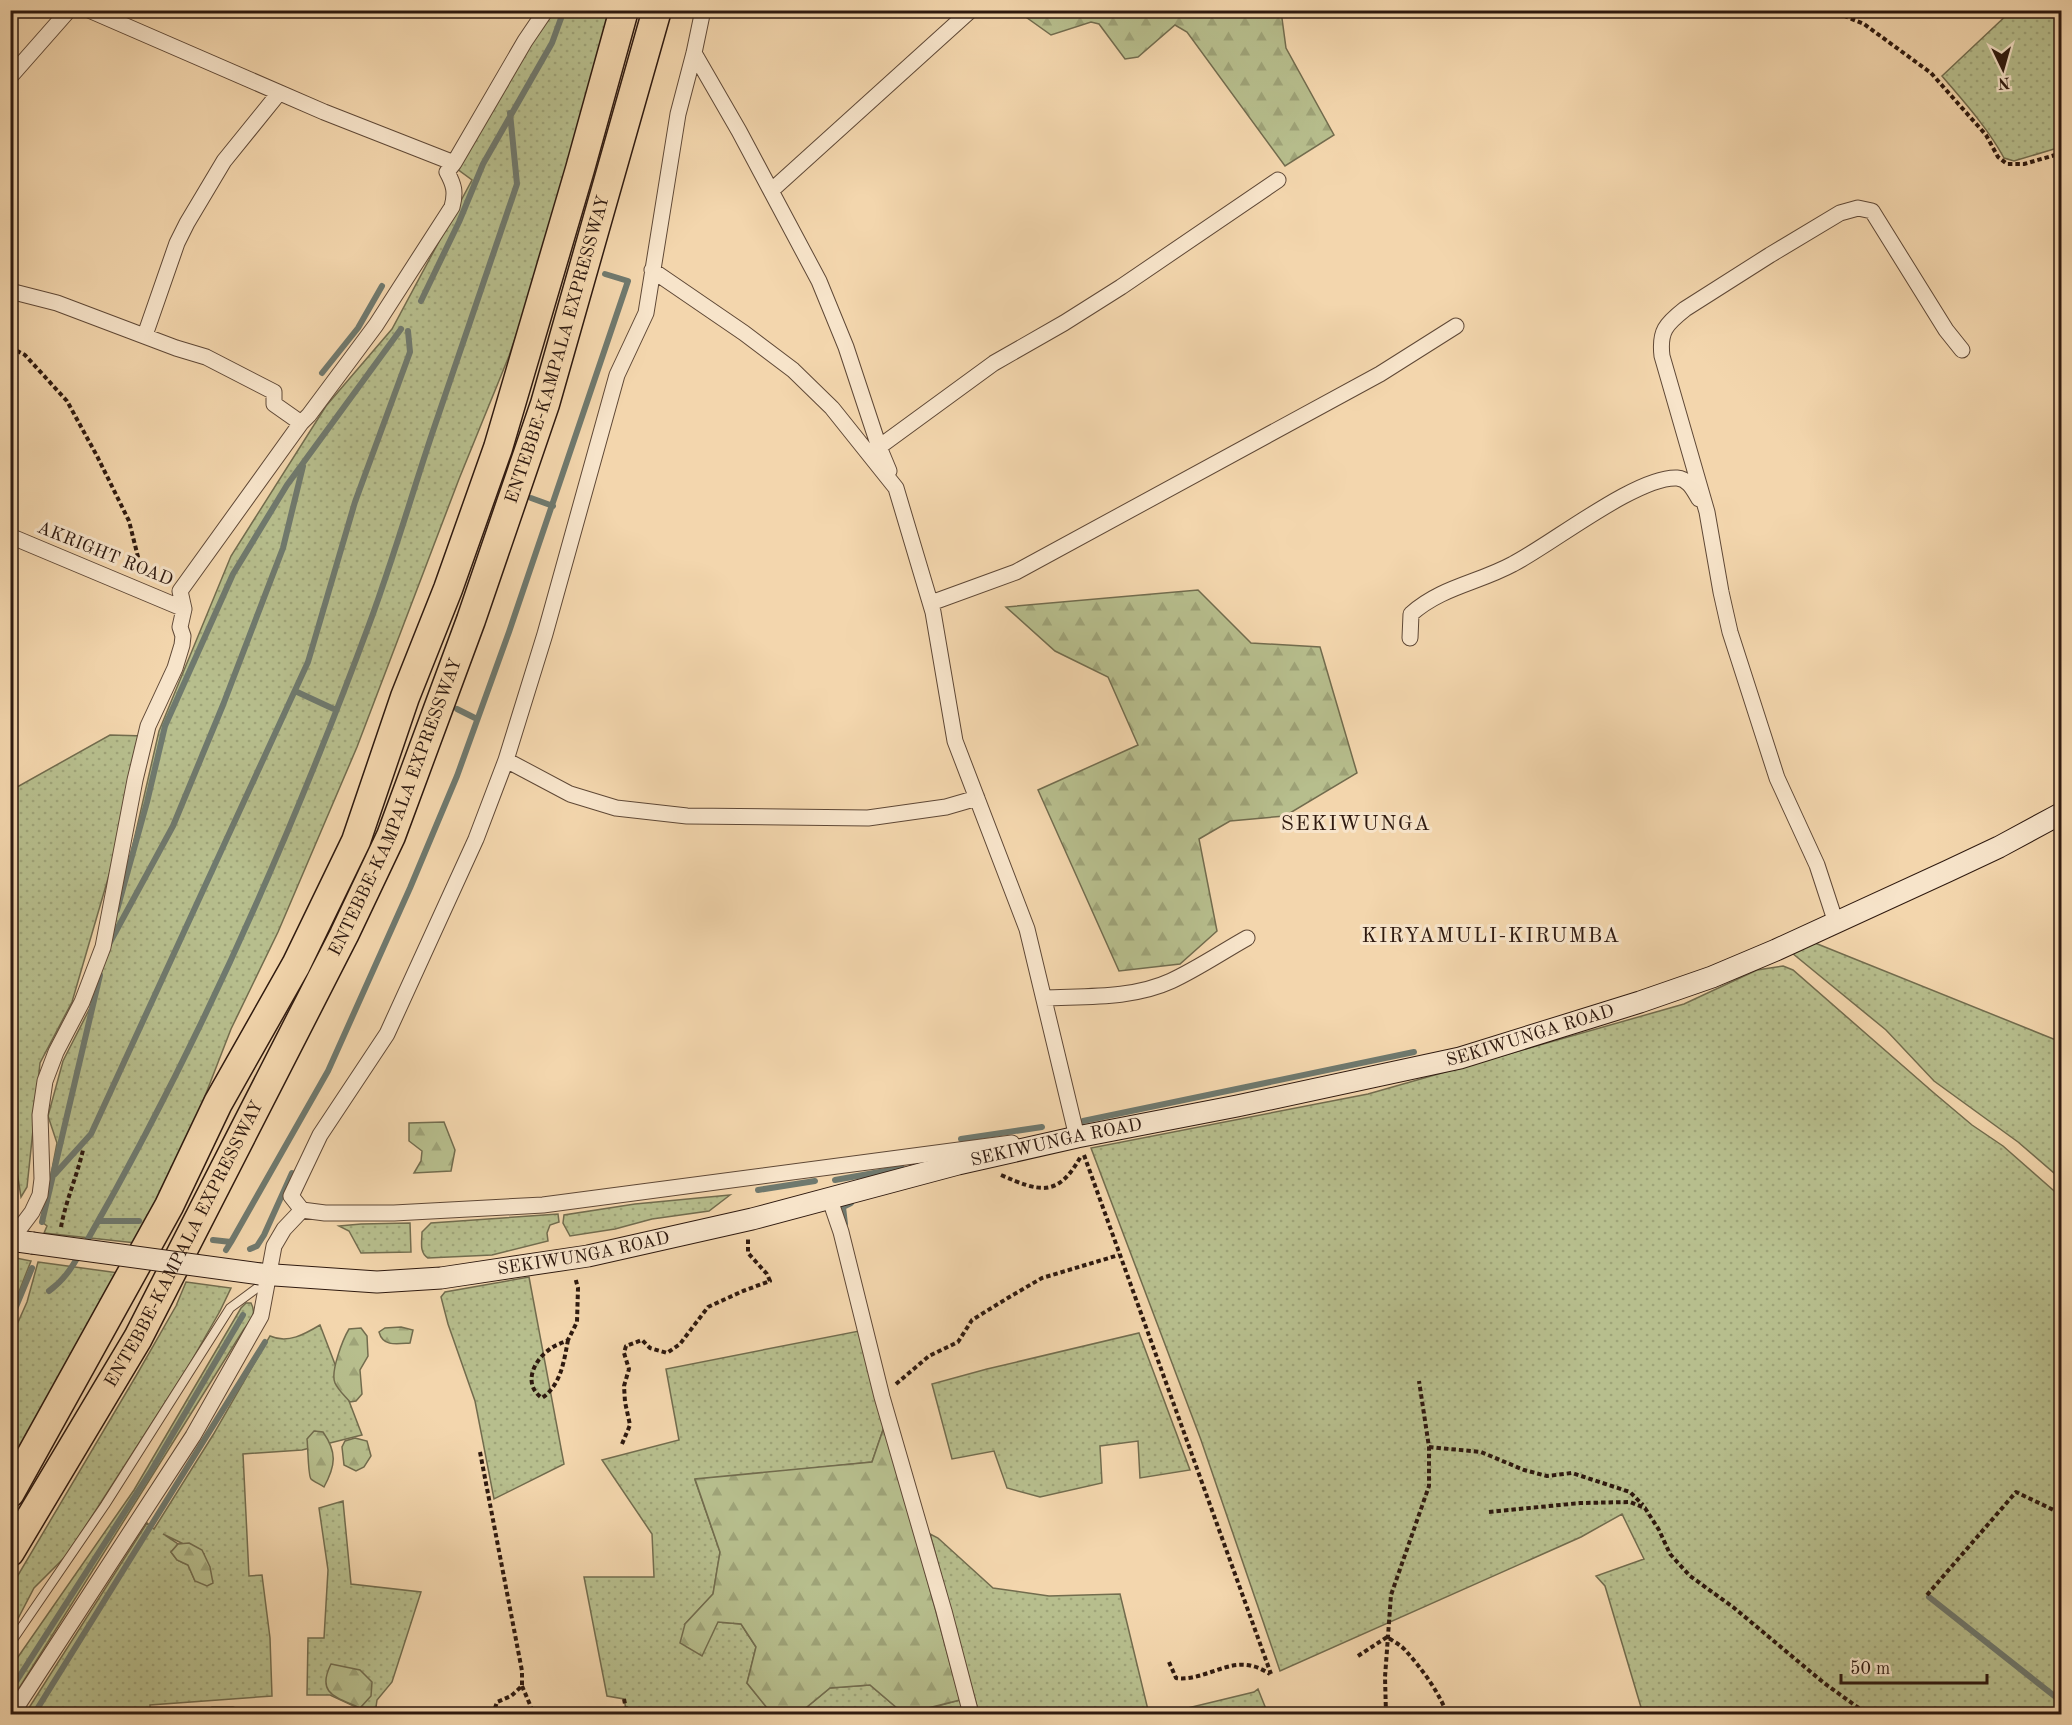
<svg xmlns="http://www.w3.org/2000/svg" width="2072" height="1725" font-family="'Old Standard TT',serif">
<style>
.grass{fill:url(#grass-dots);stroke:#726c4e;stroke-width:1.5;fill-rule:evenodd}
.forest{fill:url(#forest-firs);stroke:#726c4e;stroke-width:1.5}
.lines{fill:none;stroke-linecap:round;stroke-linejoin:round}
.stream{stroke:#6f796e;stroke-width:6}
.lane-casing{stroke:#5f4836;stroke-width:10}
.street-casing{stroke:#5f4836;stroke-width:17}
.secondary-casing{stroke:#2e190f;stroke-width:23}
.highway-casing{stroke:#2e190f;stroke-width:31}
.path{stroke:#2e190f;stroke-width:4;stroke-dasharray:4.5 3;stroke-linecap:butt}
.lane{stroke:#f7e4ca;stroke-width:8}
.street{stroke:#f7e4ca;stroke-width:15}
.secondary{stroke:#f7e4ca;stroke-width:21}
.highway{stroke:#f3d6ad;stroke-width:28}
.secondary-bridge-casing{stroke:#2e190f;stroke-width:23;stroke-linecap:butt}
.secondary-bridge{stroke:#f7e4ca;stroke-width:21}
.labels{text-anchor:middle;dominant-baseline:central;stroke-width:6;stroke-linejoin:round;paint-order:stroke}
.street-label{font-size:18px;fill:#2e190f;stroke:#f7e4ca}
.quarter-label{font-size:21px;letter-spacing:1.5px;fill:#2e190f;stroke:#f7e4ca}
</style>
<defs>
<pattern id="grass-dots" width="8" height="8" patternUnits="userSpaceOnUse" patternTransform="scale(1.5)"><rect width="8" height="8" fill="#b7be8d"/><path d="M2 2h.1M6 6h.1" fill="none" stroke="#9ea378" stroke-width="1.8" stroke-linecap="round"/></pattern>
<pattern id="forest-firs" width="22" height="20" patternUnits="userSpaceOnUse" patternTransform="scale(1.5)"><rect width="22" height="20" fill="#b7be8d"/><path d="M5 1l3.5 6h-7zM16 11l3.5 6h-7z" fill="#9ea378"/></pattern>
</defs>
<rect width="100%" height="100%" fill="#f3d6ad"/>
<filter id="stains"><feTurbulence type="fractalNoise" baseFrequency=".00333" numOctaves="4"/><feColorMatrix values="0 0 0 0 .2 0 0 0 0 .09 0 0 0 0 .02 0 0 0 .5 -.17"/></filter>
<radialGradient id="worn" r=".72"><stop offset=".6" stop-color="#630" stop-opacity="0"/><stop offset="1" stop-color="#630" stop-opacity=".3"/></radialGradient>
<path class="grass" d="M542,11H610L548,242L509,356L459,479L357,747L278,932L231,1029L179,1163L136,1243L44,1233L47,1226L42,1222L57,1143L48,1116L63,1061L93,1002L124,884L159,731L231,556L326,406L392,329L472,180L449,163Z
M2011,11H2062L2061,147L2014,161L2004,158C1987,127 1964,102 1942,76Z
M110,735L145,736L135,786L72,1002L40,1063L27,1187L21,1197L10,1127V791Z
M1815,943L2061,1042V1179L2018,1142L1934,1081L1886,1030L1792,953Z
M1783,966L1793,970L1934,1093L1972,1125L2003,1146L2061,1197V1714H1643L1605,1586L1596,1576L1644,1559L1622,1514L1581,1537L1280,1671L1201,1440L1091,1148L1368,1094L1684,1004L1757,970Z
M730,1195L709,1211L652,1219L615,1229L570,1236L563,1223L564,1215L635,1204Z
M558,1214L559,1222L550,1225L547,1233L548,1241L492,1255L428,1258C419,1253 422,1241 422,1232L431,1223Z
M410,1223L411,1252L361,1253L349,1231L339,1226L361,1224Z
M11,1257L31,1261L11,1312L10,1257Z
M38,1262L119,1273L11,1468V1338L27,1302Z
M529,1277L564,1464L494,1499L475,1401L448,1324L441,1297L445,1292Z
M186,1282L231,1288L220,1311L188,1367L67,1555L34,1588L11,1632V1587L136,1376L176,1306Z
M246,1303H251C257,1314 251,1320 244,1329L11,1701V1667L134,1490L241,1308Z
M320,1325L362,1435L302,1450L243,1454L249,1576L262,1575L270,1638L272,1696L150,1705V1714H25L147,1523L154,1529L213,1435L270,1336C288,1344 305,1334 320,1325ZM163,1534L204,1554L195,1581L188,1565L177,1560L171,1552L178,1544Z
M859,1331L885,1424L872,1462L695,1480L720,1552L713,1594L685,1624L718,1622L741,1624L756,1647L747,1683L772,1714H627L624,1699L607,1696L584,1577H654L652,1534L602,1460L679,1440L666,1369Z
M1139,1333L1190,1470L1140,1478L1138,1441L1100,1446L1102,1483L1040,1497L1007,1488L994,1451L952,1459L932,1384L987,1369Z
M343,1501L351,1584L421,1592L392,1682L377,1700L375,1714H371L330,1695H307L308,1638H324L328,1570L319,1508Z
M930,1534L938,1538L993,1588L1049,1596L1120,1594L1149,1714H979Z
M870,1685L904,1714H792L802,1711L830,1688Z
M1258,1689L1268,1714H1163L1254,1692Z
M960,1700L964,1714H908Z"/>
<path class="forest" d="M1021,11H1281L1286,48L1334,135L1285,166L1187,32L1175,25L1138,57L1125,59L1099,24L1091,22L1051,35L1023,15Z
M1198,590L1251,643L1320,647L1357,773L1285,816L1230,821L1199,839L1217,931L1180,964L1119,971L1038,790L1138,745L1108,677L1055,651L1006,607Z
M444,1122L455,1150L451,1171L414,1173L421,1161L422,1151L409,1141V1123Z
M401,1327L413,1330L410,1343C397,1344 383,1347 379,1332L385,1328Z
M361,1328L367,1336L368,1356L360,1370L362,1394L356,1401L350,1402C345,1396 338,1390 335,1383C330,1372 343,1339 349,1329Z
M885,1424L960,1700L904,1714L870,1685L830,1688L802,1711L792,1714H772L747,1683L756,1647L741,1624L718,1622L702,1656L680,1643L685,1624L713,1594L720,1552L695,1479L872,1462Z
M314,1431L323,1432C337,1452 336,1465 324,1487C320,1484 314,1482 311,1479C308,1476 308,1446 307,1439Z
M355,1438L367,1441L371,1456L364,1467L356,1471L344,1465L342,1447L345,1441Z
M189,1543L202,1550L210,1567L213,1583L207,1586L195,1581L188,1565L177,1560L171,1552L178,1544Z
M331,1664L360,1670L372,1682L371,1696L360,1708C336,1697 316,1694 331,1664Z
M212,1707H233L251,1714H205Z"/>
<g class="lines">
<path class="stream" d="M421,301L459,222L483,164L552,43L564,10
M322,373L358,328L382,286
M531,498L553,506
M295,691L336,710
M457,709L477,719
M117,910L147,802L165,726L233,574L287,485L401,329
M109,944L173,826L223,705L283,548L303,466
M1083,1121L1414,1052
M961,1139L1042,1127
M55,1174L91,1134L308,662L355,502L410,352L408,331
M835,1180L902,1168
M758,1190L815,1181
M99,1221H139
M42,1222L100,975
M845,1224L843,1207L851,1203
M213,1240L231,1242L328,1071L410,888L457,776L509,632L628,281L605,274
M84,1246C198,1048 291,836 370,622C394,557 413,490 435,425C462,344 490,265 517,184L510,113
M250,1249L257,1246L264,1235L292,1173
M226,1250L231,1242
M49,1291C63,1281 71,1269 79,1255
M10,1321L32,1268
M1929,1597L2062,1702
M10,1691L151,1471L243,1315
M34,1714L265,1342"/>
<defs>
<path id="lane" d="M10,1644L105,1505L230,1308L265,1282"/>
<path id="street" d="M89,10L324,112L454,163L525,41L546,10
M703,10L694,53L678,114L646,313L617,375L545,634L506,760L476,839L387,1034L320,1135L291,1196L302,1210L325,1213H394L543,1205L1012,1143
M694,53L739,131L819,281L846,347L879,447L889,471
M10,77L69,10
M772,190L971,10
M652,270L744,333L793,370L832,408L896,488L933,612L955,741L1027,929L1077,1137L1069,1138
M10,291L57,303L176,348L206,357L274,392V404L301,423L180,591L184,609L180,627L183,636L182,645L175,668L148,726L135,780L103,947L82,1002L56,1052L45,1081L40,1115L42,1179L40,1195L32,1212L11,1240
M145,335L177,243L187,223L224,161L279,93
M301,423L309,415L376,325L452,207C456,192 454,185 447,172L454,163
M879,447L994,363L1064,323L1121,287L1278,180
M10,536L184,609
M931,603L1016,572L1380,374L1456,326
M1410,638L1411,614C1441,587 1478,583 1513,564C1552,544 1637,476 1677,478C1689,479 1694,491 1699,499
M506,760L570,794L616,808L687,816L868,818L946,807L977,798
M1836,923L1817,865L1777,778L1730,632L1721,592L1707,512L1662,356C1659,331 1666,324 1685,309L1770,255L1840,213L1858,208L1872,211L1946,330L1962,350
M1044,998C1085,996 1132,999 1171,981C1197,969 1222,952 1247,938
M829,1197L841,1232L882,1397L944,1611L971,1714
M12,1714L193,1436L261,1316L274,1246L284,1229L302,1210"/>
<g id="secondary">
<path d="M10,1240L32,1243"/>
<path id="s1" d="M260,1274L377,1282L441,1278L588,1256L752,1219L958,1164L1077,1137L1237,1106L1460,1058L1640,1002L1712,977L1776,950L1948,871L1999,847L2062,813"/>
</g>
<g id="highway">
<path d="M10,1493L169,1206L218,1103L296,965L356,841L405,697L448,589L498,448L580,169L624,10"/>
<path id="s2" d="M10,1552L138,1338L344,935L391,836L471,620L545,404L657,10"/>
</g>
</defs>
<use href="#lane" class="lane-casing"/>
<use href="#street" class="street-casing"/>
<use href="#secondary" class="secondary-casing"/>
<use href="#highway" class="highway-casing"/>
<path class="path" d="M1830,10L1864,24L1931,73L1986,135L1998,157L2007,164H2024L2062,153
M10,347L25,355L67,401L97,456L129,521L141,569L145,575
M1084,1155L1271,1674
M1001,1175C1040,1192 1058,1198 1081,1156
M61,1227C66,1200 77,1176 83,1150
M568,1340C564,1361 561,1385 542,1398C522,1384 534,1360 550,1349C555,1345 562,1343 568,1340L577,1322L578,1288L575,1277
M896,1384L929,1356L958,1342L972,1320L1011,1296L1042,1278L1119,1255
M622,1444L630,1425L625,1402L624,1386L629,1369L624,1353L626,1346L642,1340L650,1348L667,1353L680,1344L708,1307L743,1291L770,1281L767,1274L748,1253V1238
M1429,1447L1481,1452L1524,1470L1547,1476L1572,1473L1630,1492L1643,1505
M480,1452L522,1671V1686L511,1696L497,1702L493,1714
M1489,1512L1580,1503L1630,1502L1645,1508L1659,1530L1670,1554L1690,1576L1733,1607L1824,1683L1863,1711L1872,1714
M1927,1595L2016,1492L2062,1514
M1358,1656L1387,1637C1393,1641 1401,1645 1406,1651C1422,1669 1439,1692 1447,1714
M1169,1662L1176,1678C1201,1682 1228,1659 1252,1666C1258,1667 1265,1671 1270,1674
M522,1686L534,1714
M624,1699L627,1714
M1386,1714L1385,1677L1391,1595L1429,1486V1447L1419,1381"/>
<use href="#lane" class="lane"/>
<use href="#street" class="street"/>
<use href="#secondary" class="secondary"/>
<use href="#highway" class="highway"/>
<defs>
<path id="secondary-bridge" d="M32,1243L260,1274"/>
</defs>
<use href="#secondary-bridge" class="secondary-bridge-casing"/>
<use href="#secondary-bridge" class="secondary-bridge"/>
</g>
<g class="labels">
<g class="street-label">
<text stroke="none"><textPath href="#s2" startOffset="1326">ENTEBBE-KAMPALA EXPRESSWAY</textPath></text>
<text transform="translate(105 554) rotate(22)">AKRIGHT ROAD</text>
<text stroke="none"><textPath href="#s2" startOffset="840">ENTEBBE-KAMPALA EXPRESSWAY</textPath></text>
<text stroke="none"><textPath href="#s1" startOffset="1298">SEKIWUNGA ROAD</textPath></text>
<text stroke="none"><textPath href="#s1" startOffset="812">SEKIWUNGA ROAD</textPath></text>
<text stroke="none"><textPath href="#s2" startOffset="354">ENTEBBE-KAMPALA EXPRESSWAY</textPath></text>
<text stroke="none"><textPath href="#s1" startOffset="326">SEKIWUNGA ROAD</textPath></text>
</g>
<g class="quarter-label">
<text x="1356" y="824">SEKIWUNGA</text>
<text x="1491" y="936">KIRYAMULI-KIRUMBA</text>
</g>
</g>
<rect width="2072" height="1725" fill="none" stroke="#f3d6ad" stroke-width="36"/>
<rect x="12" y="12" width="2048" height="1701" fill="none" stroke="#2e190f" stroke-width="3"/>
<rect x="18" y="18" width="2036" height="1689" fill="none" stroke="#2e190f" stroke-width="1.5"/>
<g transform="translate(2003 69) rotate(175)" stroke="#f7e4ca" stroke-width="4.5" paint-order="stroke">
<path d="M0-4.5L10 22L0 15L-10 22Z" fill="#2e190f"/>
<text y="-9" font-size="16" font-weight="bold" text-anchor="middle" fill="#2e190f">N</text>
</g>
<path d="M1841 1674v9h146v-9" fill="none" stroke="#2e190f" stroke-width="3"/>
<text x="1850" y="1674" font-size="18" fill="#2e190f" stroke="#f7e4ca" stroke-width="4.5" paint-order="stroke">50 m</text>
<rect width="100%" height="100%" filter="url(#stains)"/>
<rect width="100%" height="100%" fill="url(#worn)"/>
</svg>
